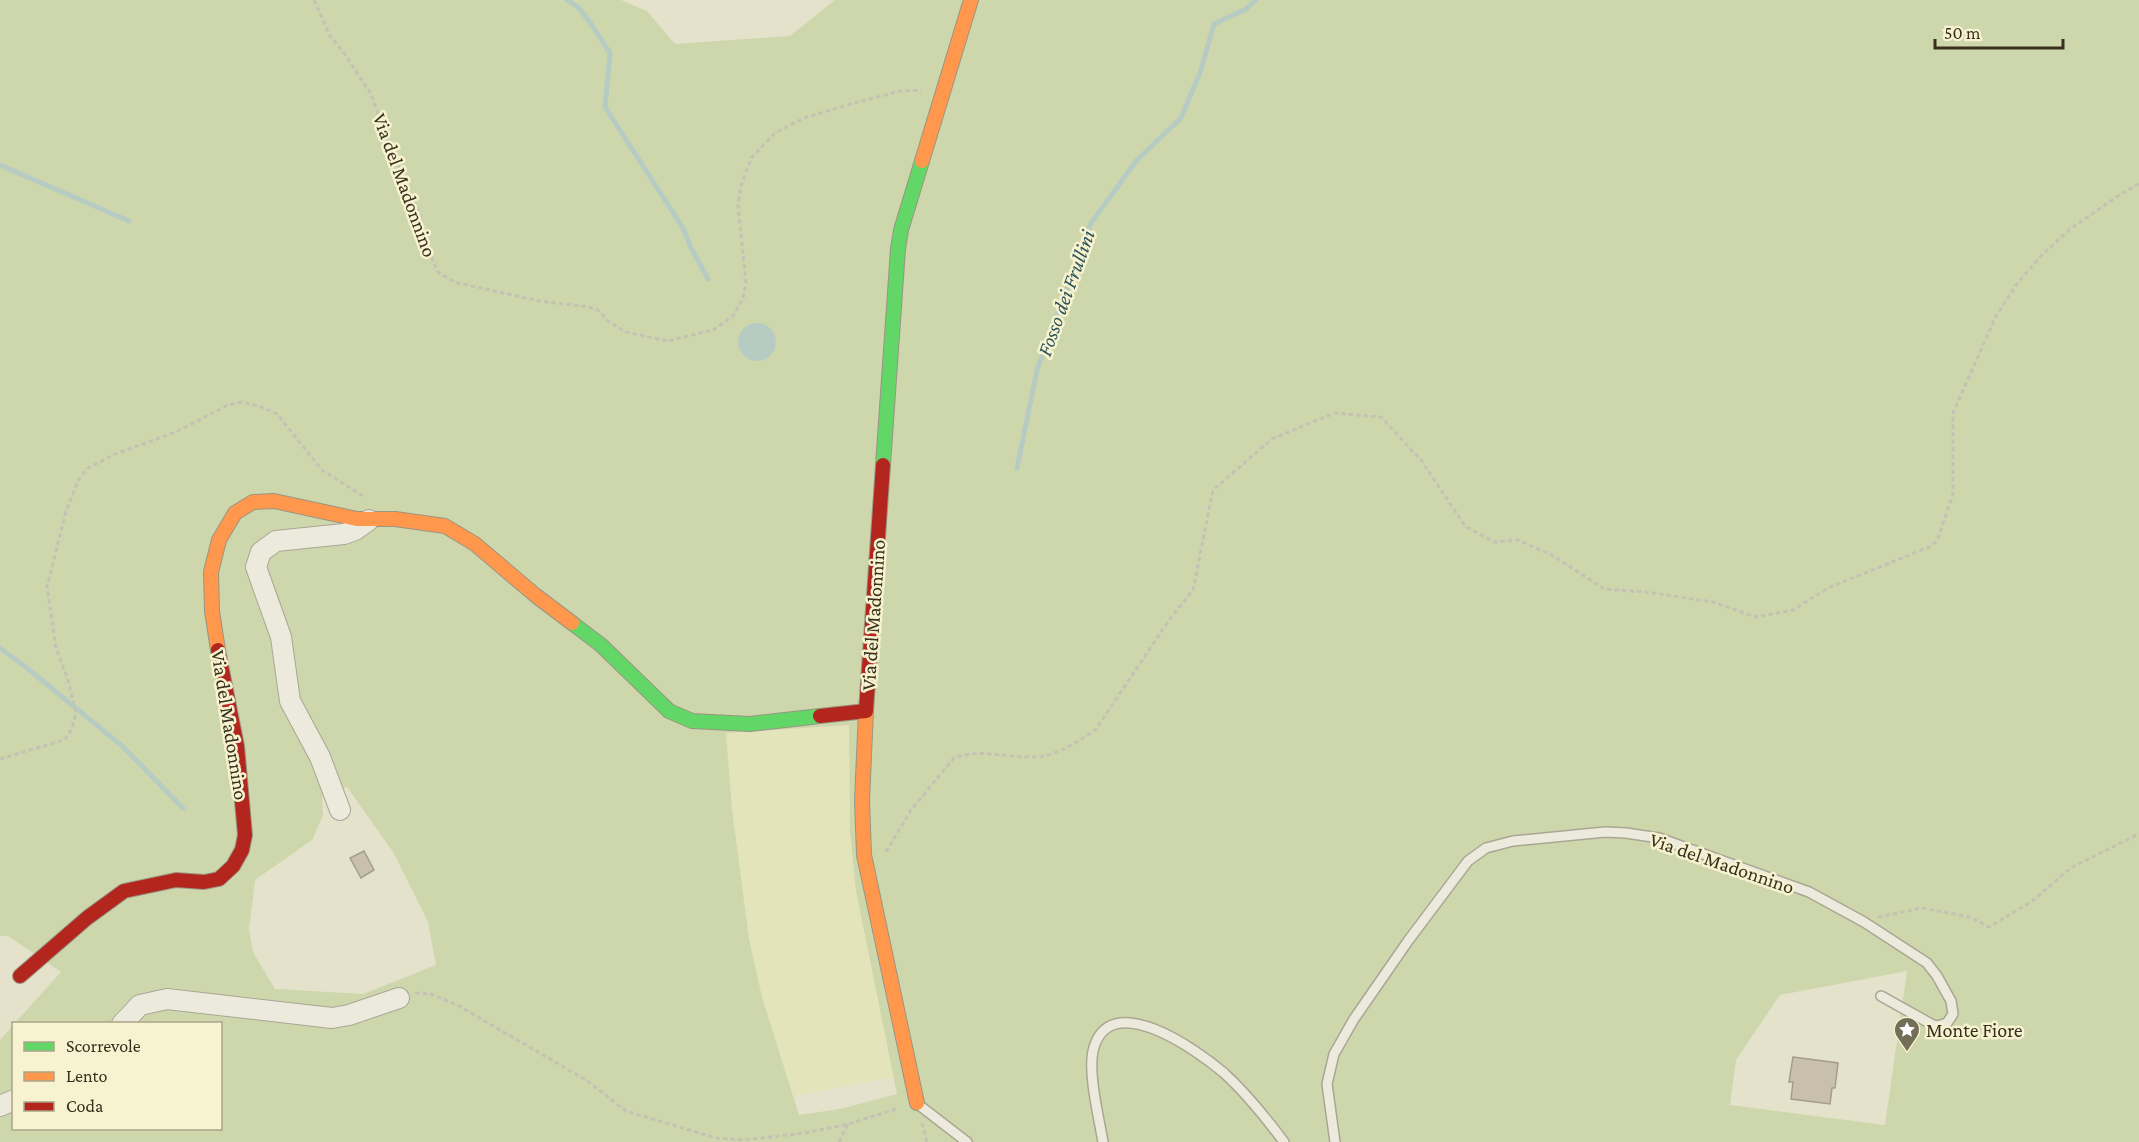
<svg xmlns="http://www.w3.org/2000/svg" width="2139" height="1142" font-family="'Crimson Pro',serif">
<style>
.farmland{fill:#e4e4ba}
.green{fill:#ced7ac;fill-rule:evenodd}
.water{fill:#b6cbc2}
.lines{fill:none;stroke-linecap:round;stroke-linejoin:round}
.stream{stroke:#b6cbc2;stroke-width:5}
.building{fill:#c8c0ab;stroke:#a49d8a;stroke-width:1.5}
.lane-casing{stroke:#a9a694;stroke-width:12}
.street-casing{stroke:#a9a694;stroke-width:22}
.fast-casing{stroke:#999584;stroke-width:16}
.slow-casing{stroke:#999584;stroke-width:16}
.jam-casing{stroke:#999584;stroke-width:16}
.path{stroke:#c5c2b4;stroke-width:3;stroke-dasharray:4.5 3;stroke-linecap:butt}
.lane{stroke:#eceadd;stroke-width:9}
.street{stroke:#eceadd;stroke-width:20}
.fast{stroke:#63d668;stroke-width:14}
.slow{stroke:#ff974d;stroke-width:14}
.jam{stroke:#b3261e;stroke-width:14}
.labels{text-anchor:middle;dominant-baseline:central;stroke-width:5;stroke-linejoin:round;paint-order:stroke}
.street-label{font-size:20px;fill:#382f1c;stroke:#f7f3d0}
.poi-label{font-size:20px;fill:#382f1c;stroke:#f7f3d0;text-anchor:start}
.water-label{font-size:21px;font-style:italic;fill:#2b5359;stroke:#f7f3d0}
</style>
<rect width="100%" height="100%" fill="#e4e2ca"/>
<path class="farmland" d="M849,725V809L856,891L893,1077L794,1096L762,998L749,939L732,809L725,733Z"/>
<path class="green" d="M0,0H621L647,11L675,44L790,36L835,0H2139V1142H0V1040L13,1025L14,1128H220V1024L15,1023L61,972L8,936H0ZM849,725L850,832L856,891L897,1094L840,1109L799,1115L762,997L749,939L732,809L726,733ZM347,787L393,852L428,922L436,965L363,994L275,989L253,952L249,929L255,880L312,840L323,815L322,796ZM1907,971L1885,1125L1730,1105L1736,1060L1780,995Z"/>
<path class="water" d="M738 342a19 19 0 1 1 38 0a19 19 0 1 1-38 0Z"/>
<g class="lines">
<path class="stream" d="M567,0L578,7L589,21L610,53L605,107L683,228L691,248L708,279
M0,165L129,221
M1017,468L1037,370L1091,223L1137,160L1181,118L1201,70L1214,24L1246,9L1256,0
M0,648L27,668L121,745L183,808"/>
</g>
<path class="building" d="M364,851L374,870L361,878L350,858Z
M1793,1057L1838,1063L1835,1088H1832L1830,1104L1791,1099L1793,1082H1789Z"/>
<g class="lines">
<defs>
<path id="lane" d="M919,1105L967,1142
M1103,1142C1099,1118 1088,1074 1093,1051C1108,986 1197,1050 1224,1073C1246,1093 1266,1118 1284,1142
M1335,1142L1327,1084L1334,1054L1354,1019L1408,941L1468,861L1486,848L1513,841L1605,832L1626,833L1659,838L1809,892L1864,922L1927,963L1937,976L1951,1001L1953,1014L1947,1023L1938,1026L1933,1025L1881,996"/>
<path id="street" d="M340,810L320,757L290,701L281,637L256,567L261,552L276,541L344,534L355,530L369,520
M122,1024L140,1005L167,999L332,1018L349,1015L399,998
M0,1106L14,1100"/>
<path id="fast" d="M883,465L898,249L901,230L922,161
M572,623L601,645L669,711L692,721L750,724L820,716"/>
<path id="slow" d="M922,161L971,0
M218,650L212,611L211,572L219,540L235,513L253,502L274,501L357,519H395L445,526L475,544L535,595L572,623
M866,711L862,800L864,855L917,1103"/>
<path id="jam" d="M820,716L866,711L883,465
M20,976L87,918L124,891L176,880L204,882L219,879L233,866L242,850L245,835L237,746L218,650"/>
</defs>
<use href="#lane" class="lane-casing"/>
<use href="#street" class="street-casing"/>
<use href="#fast" class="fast-casing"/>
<use href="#slow" class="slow-casing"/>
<use href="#jam" class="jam-casing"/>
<path class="path" d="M314,0L330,36L344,53L371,94L387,139L421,218L424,241L438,272L454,282L539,301L589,307L598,310L608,321L626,332L667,341L713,330L733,316L743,298L746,283L738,205L741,185L752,157L775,133L804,118L847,105L901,91L921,90
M0,759L64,740L72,729L76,713L68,680L56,648L47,587L66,511L79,479L88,468L115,454L176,432L228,405L242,402L259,406L277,414L322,470L363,496
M886,852L911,810L954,758C980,748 1006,758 1033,757C1054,757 1079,742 1096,729L1167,623L1193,590L1213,490L1272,439L1334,413L1381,417L1421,460L1465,526L1494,542L1518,540L1552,555L1604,589L1646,592L1713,602L1756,617L1793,610L1828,588L1929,547L1937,541L1953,494V413L1995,318L2016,285L2041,256L2070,229L2121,194L2139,184
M1878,917L1922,908L1970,917L1989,927L2031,902L2072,867L2139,834
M415,993L431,994L459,1006L586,1080L626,1111L716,1138L744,1140L805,1133L848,1124L896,1109
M922,1123L927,1142
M839,1142L848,1124"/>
<use href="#lane" class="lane"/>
<use href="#street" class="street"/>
<use href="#fast" class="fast"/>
<use href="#slow" class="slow"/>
<use href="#jam" class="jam"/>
</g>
<defs>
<symbol id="sight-pin" viewBox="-11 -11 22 30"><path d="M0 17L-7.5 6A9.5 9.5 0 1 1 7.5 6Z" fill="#746e59" stroke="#f7f3d0"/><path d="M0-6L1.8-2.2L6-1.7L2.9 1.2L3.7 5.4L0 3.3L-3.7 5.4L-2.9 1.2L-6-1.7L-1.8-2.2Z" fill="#fff"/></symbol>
</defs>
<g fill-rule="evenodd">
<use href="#sight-pin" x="1892" y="1015" width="30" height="40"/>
</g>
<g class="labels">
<g class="street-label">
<text transform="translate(405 185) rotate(70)">Via del Madonnino</text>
<text transform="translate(873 615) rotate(-86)">Via del Madonnino</text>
<text transform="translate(230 725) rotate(81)">Via del Madonnino</text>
<text transform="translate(1722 863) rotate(19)">Via del Madonnino</text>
</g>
<g class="poi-label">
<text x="1926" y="1030">Monte Fiore</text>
</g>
<g class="water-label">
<text transform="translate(1066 293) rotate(-70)">Fosso dei Frullini</text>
</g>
</g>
<rect x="12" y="1022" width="210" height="108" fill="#f7f3d0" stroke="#aba588" stroke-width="1.5"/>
<rect x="24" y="1042" width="30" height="9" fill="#63d668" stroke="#aba588" stroke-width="1.5"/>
<text x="66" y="1052" font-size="18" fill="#382f1c">Scorrevole</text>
<rect x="24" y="1072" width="30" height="9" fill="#ff974d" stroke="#aba588" stroke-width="1.5"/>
<text x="66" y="1082" font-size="18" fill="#382f1c">Lento</text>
<rect x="24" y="1102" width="30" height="9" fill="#b3261e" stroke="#aba588" stroke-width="1.5"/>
<text x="66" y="1112" font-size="18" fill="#382f1c">Coda</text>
<path d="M1935 39v9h128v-9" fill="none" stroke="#382f1c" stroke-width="3"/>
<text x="1944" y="39" font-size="18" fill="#382f1c" stroke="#f7f3d0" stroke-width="4.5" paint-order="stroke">50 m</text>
</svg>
